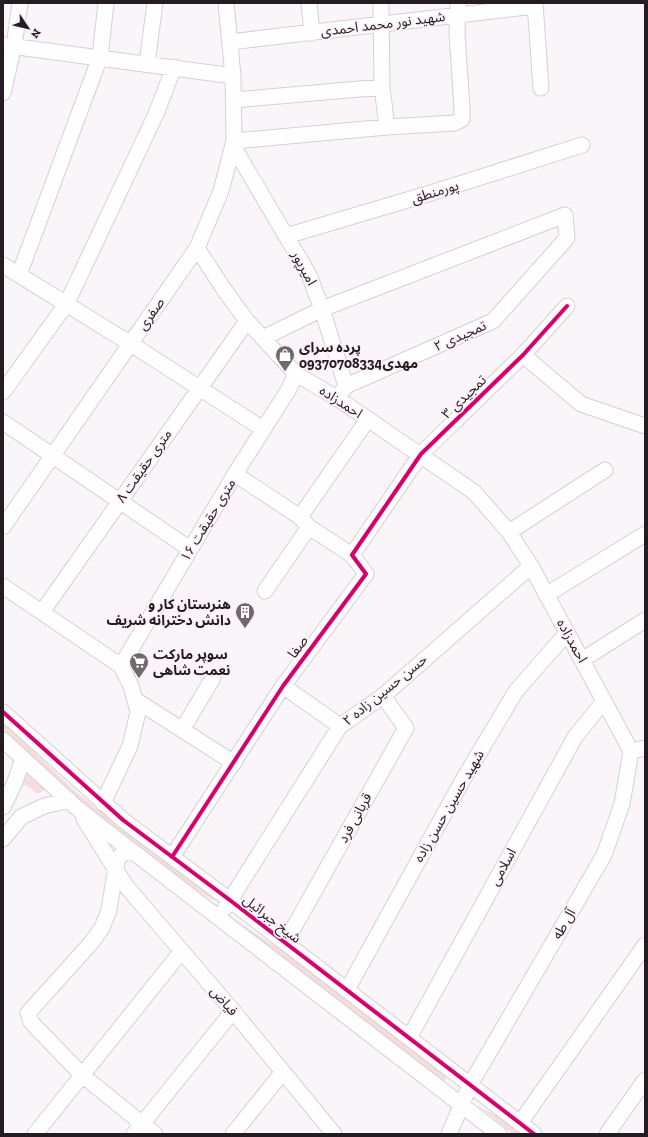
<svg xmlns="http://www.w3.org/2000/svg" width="648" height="1137" font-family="'Zilla Slab','Noto Sans Arabic',serif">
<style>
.green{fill:#f4dddb}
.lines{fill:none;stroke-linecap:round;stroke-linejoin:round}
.minor-casing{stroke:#d6d0d4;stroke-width:17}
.minor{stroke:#fefefe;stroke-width:15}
.cycleway-casing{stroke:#fdf2f9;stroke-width:6}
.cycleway{stroke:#d6006c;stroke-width:4}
.labels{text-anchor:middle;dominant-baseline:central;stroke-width:3.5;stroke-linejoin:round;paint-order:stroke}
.street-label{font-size:14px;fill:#251c23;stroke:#fdf2f9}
.poi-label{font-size:14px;font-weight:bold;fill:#251c23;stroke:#fdf2f9;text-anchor:start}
</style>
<rect width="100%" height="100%" fill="#faf5f8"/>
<path class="green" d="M3,722L77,793L219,901L211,899L180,879L73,796L3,729Z
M27,774L46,789L37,794L31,788L23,784Z
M239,923L285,952L442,1073L447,1079L442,1080Z
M477,1105L504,1120L521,1134H513Z"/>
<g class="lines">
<defs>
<path id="minor" d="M309,3L312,33
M381,3L382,87L387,127
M535,3L541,88
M230,42L535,6
M3,45L233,76
M147,64L155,3
M3,93L14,46L20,3
M234,100L382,87
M234,141L387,127L455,123L462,119V108L457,34L458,3
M233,146L309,275L322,309L346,386L340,394
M286,236L431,193L582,145
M197,248L223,288L247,321L296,374L337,398L474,492L509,532L531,566L631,751
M3,265L131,344L263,429
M19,275L100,57L106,3
M263,338L322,309L565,215L567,238L493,321L346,386
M523,355L581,404L645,426
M3,392L67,303L156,114L174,67
M3,422L190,549
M235,474L300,517L309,527L352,555
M300,517L368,419
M3,527L197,248L221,191L234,141L233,76L226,3
M509,532L605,470
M3,586L121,666L131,686L138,712L130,746L103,803
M265,591L309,527
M546,595L645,534
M42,612L247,321
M582,660L645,620
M121,666L235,474L289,389L296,374
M283,686L340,726
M134,699L234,763
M3,712L123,820L231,901L534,1134
M182,730L213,678
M3,740L78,809L110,834L499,1134
M631,751L645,748
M3,807L15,782L23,758
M84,819L126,886L233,1011L334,1134
M3,839L21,817L44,806L69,800
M131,851L122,854L117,860L109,910L102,928L91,943L28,1013L31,1022L82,1075L155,1134
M172,857L283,686L366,574L352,555L421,454L523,355L567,306
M225,908L340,726L383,696L531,566
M285,943L406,728L383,696
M347,990L464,778L516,691L567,633
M409,1038L575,737L604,701
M520,1123L645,945
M35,1134L181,952
M134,1134L233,1011
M233,1134L282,1073
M449,1134L470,1085L604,855L622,804L631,751
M607,1134L645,1080"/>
</defs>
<use href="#minor" class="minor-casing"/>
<use href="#minor" class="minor"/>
<defs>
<path id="cycleway" d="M3,712L123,820L231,901L534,1134
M172,857L283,686L366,574L352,555L421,454L523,355L567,306"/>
</defs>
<use href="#cycleway" class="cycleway-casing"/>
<use href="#cycleway" class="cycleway"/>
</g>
<defs>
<symbol id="shop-pin" viewBox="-11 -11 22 30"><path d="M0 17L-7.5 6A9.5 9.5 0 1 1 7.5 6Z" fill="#70686e" stroke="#fdf2f9"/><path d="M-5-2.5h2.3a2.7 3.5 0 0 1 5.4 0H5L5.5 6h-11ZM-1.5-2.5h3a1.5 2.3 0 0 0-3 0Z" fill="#fff"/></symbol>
<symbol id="building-pin" viewBox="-11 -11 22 30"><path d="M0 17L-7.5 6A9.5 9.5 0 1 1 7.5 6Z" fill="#70686e" stroke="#fdf2f9"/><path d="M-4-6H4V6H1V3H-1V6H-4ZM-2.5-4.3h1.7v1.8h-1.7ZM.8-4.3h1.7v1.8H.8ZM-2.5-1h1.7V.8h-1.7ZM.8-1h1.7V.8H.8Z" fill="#fff"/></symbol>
<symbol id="supermarket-pin" viewBox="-11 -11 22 30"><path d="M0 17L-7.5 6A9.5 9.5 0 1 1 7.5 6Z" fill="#70686e" stroke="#fdf2f9"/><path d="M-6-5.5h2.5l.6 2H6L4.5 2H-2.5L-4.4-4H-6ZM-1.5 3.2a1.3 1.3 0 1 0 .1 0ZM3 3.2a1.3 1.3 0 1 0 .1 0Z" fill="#fff"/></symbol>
</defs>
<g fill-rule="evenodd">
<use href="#shop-pin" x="274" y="344" width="22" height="30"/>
<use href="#building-pin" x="234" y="601" width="22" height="30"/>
<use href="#supermarket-pin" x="128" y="651" width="22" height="30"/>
</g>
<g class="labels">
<g class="street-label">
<text transform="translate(383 24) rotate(-7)">شهید نور محمد احمدی</text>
<text transform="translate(435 192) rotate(-17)">پورمنطق</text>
<text transform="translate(304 268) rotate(62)">امیرپور</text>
<text transform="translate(151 314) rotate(-55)">صفری</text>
<text transform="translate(460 336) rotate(-24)">تمجیدی ۲</text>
<text transform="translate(464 397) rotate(-44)">تمجیدی ۳</text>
<text transform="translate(341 402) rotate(33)">احمدزاده</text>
<text transform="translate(144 466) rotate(-55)">۸ متری حقیقت</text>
<text transform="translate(208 520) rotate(-59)">۱۶ متری حقیقت</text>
<text transform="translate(572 641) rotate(61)">احمدزاده</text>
<text transform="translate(298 647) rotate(-53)">صفا</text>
<text transform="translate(385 690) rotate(-39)">حسن حسین زاده ۲</text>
<text transform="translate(449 806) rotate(-60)">شهید حسین حسن زاده</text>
<text transform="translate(355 818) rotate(-61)">قربانی فرد</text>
<text transform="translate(503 867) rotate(-61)">اسلامی</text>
<text transform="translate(272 919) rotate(38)">شیخ جبرائیل</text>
<text transform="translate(564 924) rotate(-60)">آل طه</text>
<text transform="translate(224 1001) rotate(49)">فیاض</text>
</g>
<g class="poi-label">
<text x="299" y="347">پرده سرای<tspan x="299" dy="16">مهدی09370708334</tspan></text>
<text x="231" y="604" text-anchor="end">هنرستان کار و<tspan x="231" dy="16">دانش دخترانه شریف</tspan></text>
<text x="153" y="654">سوپر مارکت<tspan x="153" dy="16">نعمت شاهی</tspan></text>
</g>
</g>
<rect width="648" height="1137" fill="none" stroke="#251c23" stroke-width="8"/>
<g transform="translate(28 28) rotate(125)" stroke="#fdf2f9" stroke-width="3" paint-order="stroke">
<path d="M0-3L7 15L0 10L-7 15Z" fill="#251c23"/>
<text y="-6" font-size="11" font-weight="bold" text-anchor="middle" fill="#251c23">N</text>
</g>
</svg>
